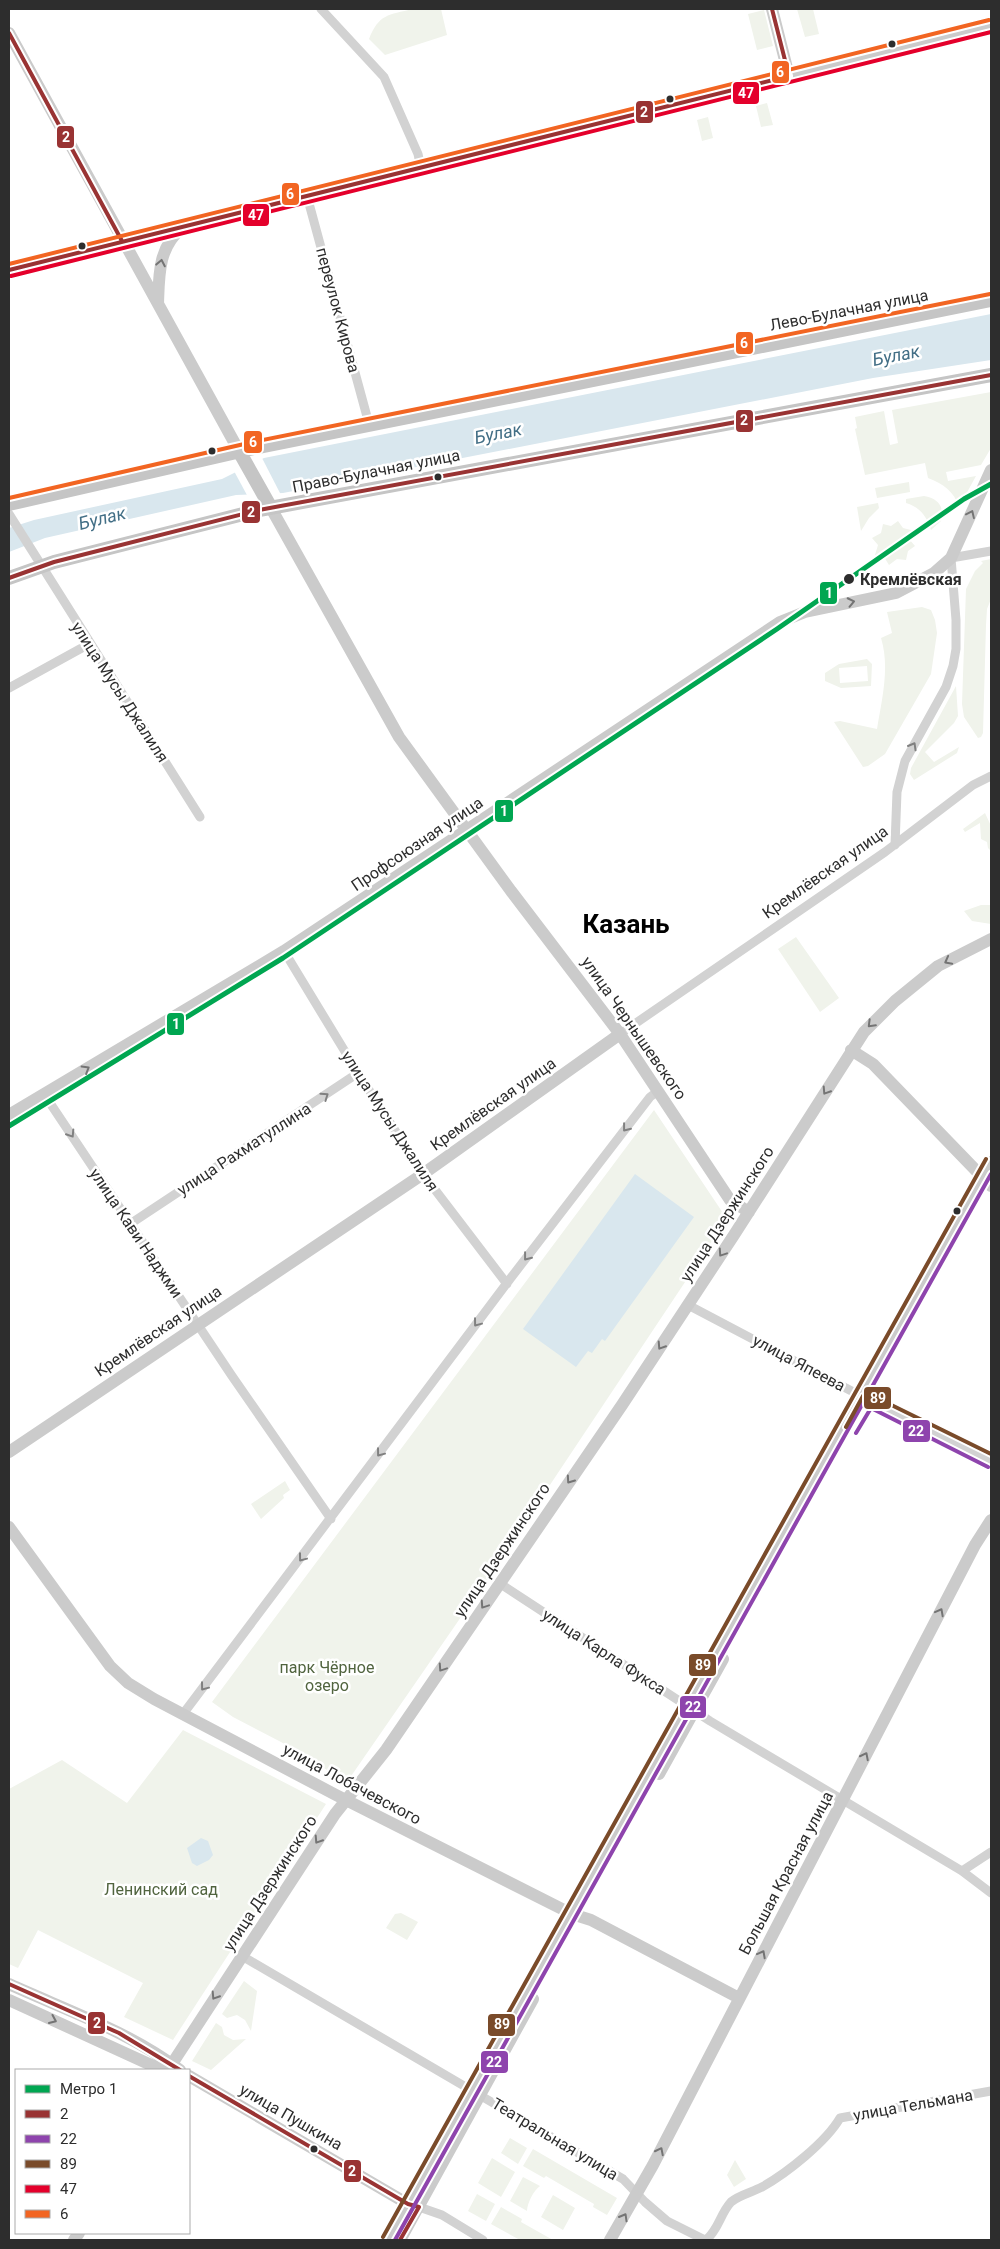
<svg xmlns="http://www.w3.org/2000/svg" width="1000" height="2249" font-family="Roboto,sans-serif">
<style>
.green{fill:#f0f3eb;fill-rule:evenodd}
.water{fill:#d9e7ee}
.pier{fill:#fff}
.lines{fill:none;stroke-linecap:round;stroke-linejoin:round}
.street{stroke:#d2d2d2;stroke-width:9}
.secondary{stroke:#cbcbcb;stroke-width:12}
.primary{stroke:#c5c5c5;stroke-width:14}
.bus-1-casing{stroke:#fff;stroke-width:8}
.bus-2-casing{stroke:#fff;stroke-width:8}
.bus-3-casing{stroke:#fff;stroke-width:8}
.bus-4-casing{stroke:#fff;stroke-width:8}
.bus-5-casing{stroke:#fff;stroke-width:8}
.bus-1{stroke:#933;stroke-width:4}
.bus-2{stroke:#8e44ad;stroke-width:4}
.bus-3{stroke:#7a4b2a;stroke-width:4}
.bus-4{stroke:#e4002b;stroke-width:4}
.bus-5{stroke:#f26522;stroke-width:4}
.metro-1-casing{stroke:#fff;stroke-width:9}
.metro-1{stroke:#00a651;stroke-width:5}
.oneway{stroke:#747474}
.oneway2{stroke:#808080}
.bus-dot{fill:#2d2d2d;stroke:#fff;stroke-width:2}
.labels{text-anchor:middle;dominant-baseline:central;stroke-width:5;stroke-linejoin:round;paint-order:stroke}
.street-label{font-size:16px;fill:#2d2d2d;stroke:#fff}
.stop-label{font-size:16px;font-weight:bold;fill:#2d2d2d;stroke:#fff;text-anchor:start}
.park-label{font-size:16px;fill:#51643f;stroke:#fff}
.water-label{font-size:18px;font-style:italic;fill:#436f86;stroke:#fff}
.town-label{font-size:26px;font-weight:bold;fill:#000;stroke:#fff}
.line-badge{stroke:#fff;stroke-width:2}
.badge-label{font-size:14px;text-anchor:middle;font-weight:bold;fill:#fff}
</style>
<rect width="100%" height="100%" fill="#fff"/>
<path class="green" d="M413,9H441L447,35L385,55L369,39C379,14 388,15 413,9Z
M797,9H813L819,34L805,37Z
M764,10L773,46L757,50L748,14Z
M767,103L773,125L761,127L756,106Z
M708,117L713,138L702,141L697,120Z
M991,392V448L981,465L946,472L948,481L976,476L959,507C954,491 943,484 928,478L925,463L865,475L855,429L857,428L855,417L884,411L890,445L898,443L892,410Z
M909,482L910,492L877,498L875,488Z
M924,496C938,498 945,507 941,521L931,530C927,517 920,507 906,503V499Z
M878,503L879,508L869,518L861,531L857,507Z
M898,521L903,528L911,530L909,539L915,546L908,551L906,560L897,559L889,565L884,557L875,555L878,545L872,538L881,533L883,524L891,526Z
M991,559V599L987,609L986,625L983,733L981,737L978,738L964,717L962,704L966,589L975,571L983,563L981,561Z
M922,607L931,610L935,620L937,633L931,674L885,754L868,766L863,767L834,722L840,721L877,729C882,699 890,667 881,638L892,633L887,612Z
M867,659L872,664L871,686L841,688L825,681V673L839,664ZM867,666L868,681L840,683L839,668Z
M956,686L958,716L954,723L925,752L934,762L959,747L957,753L914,780L910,774L911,768Z
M985,813L991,826V851L988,848L987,842L981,839L980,823L965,832L963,829Z
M981,905H991V924L972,921L964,911Z
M796,937L839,998L820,1012L778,949Z
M654,1110L727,1219L490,1575L347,1782L281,1742L233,1717L212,1702Z
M285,1481L290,1490L283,1495L284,1498L261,1519L251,1504Z
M183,1730L326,1804L173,2040L124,2017L143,1983L38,1930L18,1968L9,1964V1789L62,1760L127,1803Z
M401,1913L418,1922L407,1940L386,1928L395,1914Z
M244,1981L257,1991L251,2031L245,2020L237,2015L227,2018L222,2014Z
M216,2023L222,2027L224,2035L233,2040L246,2039L211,2070L192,2061Z
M510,2138L527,2148L518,2164L501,2153Z
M533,2149L617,2198L607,2215L593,2207L594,2204L546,2176L544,2178L523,2166Z
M492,2158L515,2172L501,2197L478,2183Z
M735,2160L746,2179L734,2187L727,2175Z
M523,2177L540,2186C534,2190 527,2203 527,2211L510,2201Z
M477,2194L495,2204L486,2221L468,2211Z
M553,2195L575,2208L563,2230L541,2217Z
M501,2207L522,2219L521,2222L553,2240H520L491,2224Z"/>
<path class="water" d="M991,314V360L873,378L283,493L236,495L45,538L9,552V528L34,520L222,479L264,458Z
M635,1174L694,1217L605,1341L602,1339L592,1353L588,1351L576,1367L523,1329Z
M201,1838L208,1841L213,1855L209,1860L197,1866L192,1863L187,1848Z"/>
<path class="pier" d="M262,458L281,495L248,497L234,471Z"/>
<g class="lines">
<path class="street" d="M321,9L384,77L418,154L421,168
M307,196L369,424
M9,514L200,817
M9,688L89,644
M895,845L897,792L905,761L946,687L953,666L956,649V620L951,558L991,551
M284,951L358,1073L423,1174L507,1284
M620,1034L885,852L973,785L991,776
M44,1094L232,1376L331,1519
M130,1224L358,1073
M688,1305L861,1396L991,1461
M499,1583L710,1721L962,1871L991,1893
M183,1714L510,1279L650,1097L658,1091
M962,1871L991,1852
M242,1956L623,2179L645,2202L667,2221L705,2240
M419,2207L442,2215L483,2240
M706,2240C719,2229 720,2214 731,2202C739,2195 753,2192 762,2187C787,2173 826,2142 840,2118L991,2091"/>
<path class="secondary" d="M772,9L789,76
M9,33L239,451
M9,270L991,26
M158,304C159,276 158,247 182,228
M271,508L399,737L511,891L620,1034L730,1200L749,1212
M851,1050L873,1064L991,1186
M9,1115L284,951L780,622L805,612L896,593L934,573L951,558L991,470
M9,1452L423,1174L620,1034
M9,1527L110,1666L128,1683L154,1699L336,1795L572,1914L591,1920L739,1998
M659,1774L723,1659
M9,1984C66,2010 130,2032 180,2070
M9,2000L162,2070
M168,2070L335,1814L386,1750L622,1405L734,1235L864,1032L895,1001L938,966L991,939
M189,2076L408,2204L416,2206
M74,2240L79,2233
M388,2240L991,1162
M400,2240L533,1999
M610,2240L653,2165L975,1545L991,1520"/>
<path class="primary" d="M239,451L271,508
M9,504L254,448L991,300
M9,578L54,562L259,510L991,375"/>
<defs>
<path id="bus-1" d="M9,33L122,241
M9,270L789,76L772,9
M9,578L54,562L259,510L991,375
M9,1984L119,2033L180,2070
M189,2076L408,2204L419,2207L400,2240"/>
<path id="bus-2" d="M856,1433L871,1408L988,1467
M395,2240L991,1174"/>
<path id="bus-3" d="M846,1427L863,1396L869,1394L991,1454
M383,2237L986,1159"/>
<path id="bus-4" d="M11,276L991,32"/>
<path id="bus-5" d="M9,264L989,20
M9,498L253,442L990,294"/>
</defs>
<use href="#bus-1" class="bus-1-casing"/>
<use href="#bus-2" class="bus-2-casing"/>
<use href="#bus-3" class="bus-3-casing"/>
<use href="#bus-4" class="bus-4-casing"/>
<use href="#bus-5" class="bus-5-casing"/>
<use href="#bus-1" class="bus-1"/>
<use href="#bus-2" class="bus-2"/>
<use href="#bus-3" class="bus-3"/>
<use href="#bus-4" class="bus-4"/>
<use href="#bus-5" class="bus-5"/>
<defs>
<path id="metro-1" d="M9,1126L283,958L777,629L964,499L991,484"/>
</defs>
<use href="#metro-1" class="metro-1-casing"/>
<use href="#metro-1" class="metro-1"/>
</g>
<defs><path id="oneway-chevron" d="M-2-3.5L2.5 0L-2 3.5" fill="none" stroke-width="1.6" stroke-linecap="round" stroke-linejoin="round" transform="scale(1.25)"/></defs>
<g class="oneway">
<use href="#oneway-chevron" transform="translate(161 263) rotate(-79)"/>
<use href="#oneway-chevron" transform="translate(971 514) rotate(-65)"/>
<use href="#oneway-chevron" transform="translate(851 602) rotate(-12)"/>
<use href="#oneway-chevron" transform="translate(948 961) rotate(152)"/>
<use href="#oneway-chevron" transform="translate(871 1024) rotate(135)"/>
<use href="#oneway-chevron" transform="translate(86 1069) rotate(-31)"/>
<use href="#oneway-chevron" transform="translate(826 1091) rotate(123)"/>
<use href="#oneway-chevron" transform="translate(722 1253) rotate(124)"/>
<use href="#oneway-chevron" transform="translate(661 1346) rotate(123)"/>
<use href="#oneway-chevron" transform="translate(570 1480) rotate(125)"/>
<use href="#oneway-chevron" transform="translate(484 1605) rotate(124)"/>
<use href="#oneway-chevron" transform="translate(940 1612) rotate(-62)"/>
<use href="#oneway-chevron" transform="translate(442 1668) rotate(124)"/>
<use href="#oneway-chevron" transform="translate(865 1756) rotate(-63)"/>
<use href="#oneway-chevron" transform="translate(318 1840) rotate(123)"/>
<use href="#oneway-chevron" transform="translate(762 1954) rotate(-62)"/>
<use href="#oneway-chevron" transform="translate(215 1996) rotate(123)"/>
<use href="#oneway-chevron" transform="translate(53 2020) rotate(24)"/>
<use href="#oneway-chevron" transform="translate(660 2151) rotate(-63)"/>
<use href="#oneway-chevron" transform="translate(624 2217) rotate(-60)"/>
</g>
<g class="oneway2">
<use href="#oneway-chevron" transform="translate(913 746) rotate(-60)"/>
<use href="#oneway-chevron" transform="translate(325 1096) rotate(-35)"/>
<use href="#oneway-chevron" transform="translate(626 1128) rotate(128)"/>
<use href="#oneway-chevron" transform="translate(71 1134) rotate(57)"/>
<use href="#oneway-chevron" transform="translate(527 1257) rotate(128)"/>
<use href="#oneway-chevron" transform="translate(477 1323) rotate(127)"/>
<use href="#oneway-chevron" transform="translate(380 1453) rotate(127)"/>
<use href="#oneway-chevron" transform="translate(302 1558) rotate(127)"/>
<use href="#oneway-chevron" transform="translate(204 1687) rotate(127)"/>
</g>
<g class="bus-dot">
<circle cx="892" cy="44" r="4.5"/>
<circle cx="670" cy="99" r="4.5"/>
<circle cx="82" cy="246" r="4.5"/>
<circle cx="212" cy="451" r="4.5"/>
<circle cx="438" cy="477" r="4.5"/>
<circle cx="849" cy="579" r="6"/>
<circle cx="957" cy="1211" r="4.5"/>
<circle cx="314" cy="2149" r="4.5"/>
</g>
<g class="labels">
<g class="street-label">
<text transform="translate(338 310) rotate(75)">переулок Кирова</text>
<text transform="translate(849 310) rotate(-11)">Лево-Булачная улица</text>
<text transform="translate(376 471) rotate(-11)">Право-Булачная улица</text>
<text transform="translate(120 692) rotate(57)">улица Мусы Джалиля</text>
<text transform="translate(417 844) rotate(-34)">Профсоюзная улица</text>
<text transform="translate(825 872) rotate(-35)">Кремлёвская улица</text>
<text transform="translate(634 1028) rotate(55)">улица Чернышевского</text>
<text transform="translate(493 1104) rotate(-35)">Кремлёвская улица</text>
<text transform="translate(390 1121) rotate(57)">улица Мусы Джалиля</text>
<text transform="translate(244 1149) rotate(-33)">улица Рахматуллина</text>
<text transform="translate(727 1214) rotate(-57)">улица Дзержинского</text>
<text transform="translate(136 1233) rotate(56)">улица Кави Наджми</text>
<text transform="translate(158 1331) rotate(-34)">Кремлёвская улица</text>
<text transform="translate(799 1363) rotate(28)">улица Япеева</text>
<text transform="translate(502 1550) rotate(-56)">улица Дзержинского</text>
<text transform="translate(604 1652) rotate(33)">улица Карла Фукса</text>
<text transform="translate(352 1784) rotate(28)">улица Лобачевского</text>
<text transform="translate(786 1873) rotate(-62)">Большая Красная улица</text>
<text transform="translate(270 1883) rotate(-57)">улица Дзержинского</text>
<text transform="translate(913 2105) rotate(-10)">улица Тельмана</text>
<text transform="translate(291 2117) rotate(30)">улица Пушкина</text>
<text transform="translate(555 2139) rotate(31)">Театральная улица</text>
</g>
<g class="stop-label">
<text x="860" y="579">Кремлёвская</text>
</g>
<g class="park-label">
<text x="327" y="1667">парк Чёрное<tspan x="327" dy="18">озеро</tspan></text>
<text x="161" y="1889">Ленинский сад</text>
</g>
<g class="water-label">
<text transform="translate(896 355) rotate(-11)">Булак</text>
<text transform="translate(498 433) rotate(-11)">Булак</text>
<text transform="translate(102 518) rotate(-14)">Булак</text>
</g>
<g class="town-label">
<text x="626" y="924">Казань</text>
</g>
</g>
<g class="line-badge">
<rect x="771" y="60" width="19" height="24" rx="5" fill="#f26522"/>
<rect x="732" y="81" width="28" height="24" rx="5" fill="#e4002b"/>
<rect x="635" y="100" width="19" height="24" rx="5" fill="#933"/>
<rect x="56" y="125" width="19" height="24" rx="5" fill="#933"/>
<rect x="281" y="182" width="19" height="24" rx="5" fill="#f26522"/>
<rect x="242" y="203" width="28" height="24" rx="5" fill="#e4002b"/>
<rect x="735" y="331" width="19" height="24" rx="5" fill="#f26522"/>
<rect x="735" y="409" width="19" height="24" rx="5" fill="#933"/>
<rect x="243" y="430" width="20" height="24" rx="5" fill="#f26522"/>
<rect x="241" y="500" width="20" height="24" rx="5" fill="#933"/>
<rect x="819" y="581" width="19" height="24" rx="5" fill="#00a651"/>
<rect x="494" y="799" width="20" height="24" rx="5" fill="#00a651"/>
<rect x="166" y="1012" width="19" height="24" rx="5" fill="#00a651"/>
<rect x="863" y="1386" width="29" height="24" rx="5" fill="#7a4b2a"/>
<rect x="902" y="1419" width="29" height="24" rx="5" fill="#8e44ad"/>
<rect x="688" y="1653" width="29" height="24" rx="5" fill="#7a4b2a"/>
<rect x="679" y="1695" width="28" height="24" rx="5" fill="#8e44ad"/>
<rect x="87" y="2011" width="19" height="24" rx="5" fill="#933"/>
<rect x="487" y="2013" width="29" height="24" rx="5" fill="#7a4b2a"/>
<rect x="480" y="2050" width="29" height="24" rx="5" fill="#8e44ad"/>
<rect x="343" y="2159" width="19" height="24" rx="5" fill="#933"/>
</g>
<g class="badge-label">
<text x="780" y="77">6</text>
<text x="746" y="98">47</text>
<text x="644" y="117">2</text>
<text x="66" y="142">2</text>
<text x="290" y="199">6</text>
<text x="256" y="220">47</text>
<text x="744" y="348">6</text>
<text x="744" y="425">2</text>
<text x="253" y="447">6</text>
<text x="251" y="517">2</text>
<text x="829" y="598">1</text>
<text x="504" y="816">1</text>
<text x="176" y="1029">1</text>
<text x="878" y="1403">89</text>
<text x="916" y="1436">22</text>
<text x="703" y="1670">89</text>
<text x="693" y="1712">22</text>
<text x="97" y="2028">2</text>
<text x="502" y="2029">89</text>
<text x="494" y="2067">22</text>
<text x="352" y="2176">2</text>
</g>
<rect width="1000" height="2249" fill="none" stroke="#2d2d2d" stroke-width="20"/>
<rect x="15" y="2069" width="175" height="165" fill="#ffffff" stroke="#ababab"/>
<rect x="25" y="2085" width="25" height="8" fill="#00a651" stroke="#ababab"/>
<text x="60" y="2094" font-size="15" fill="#2d2d2d">Метро 1</text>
<rect x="25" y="2110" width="25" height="8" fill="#993333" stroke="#ababab"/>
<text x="60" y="2119" font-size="15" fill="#2d2d2d">2</text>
<rect x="25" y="2135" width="25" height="8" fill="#8e44ad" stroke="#ababab"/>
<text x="60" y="2144" font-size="15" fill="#2d2d2d">22</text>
<rect x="25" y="2160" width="25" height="8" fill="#7a4b2a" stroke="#ababab"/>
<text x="60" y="2169" font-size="15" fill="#2d2d2d">89</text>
<rect x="25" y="2185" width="25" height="8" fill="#e4002b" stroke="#ababab"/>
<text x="60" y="2194" font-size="15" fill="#2d2d2d">47</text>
<rect x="25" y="2210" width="25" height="8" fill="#f26522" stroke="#ababab"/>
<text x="60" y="2219" font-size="15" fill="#2d2d2d">6</text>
</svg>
